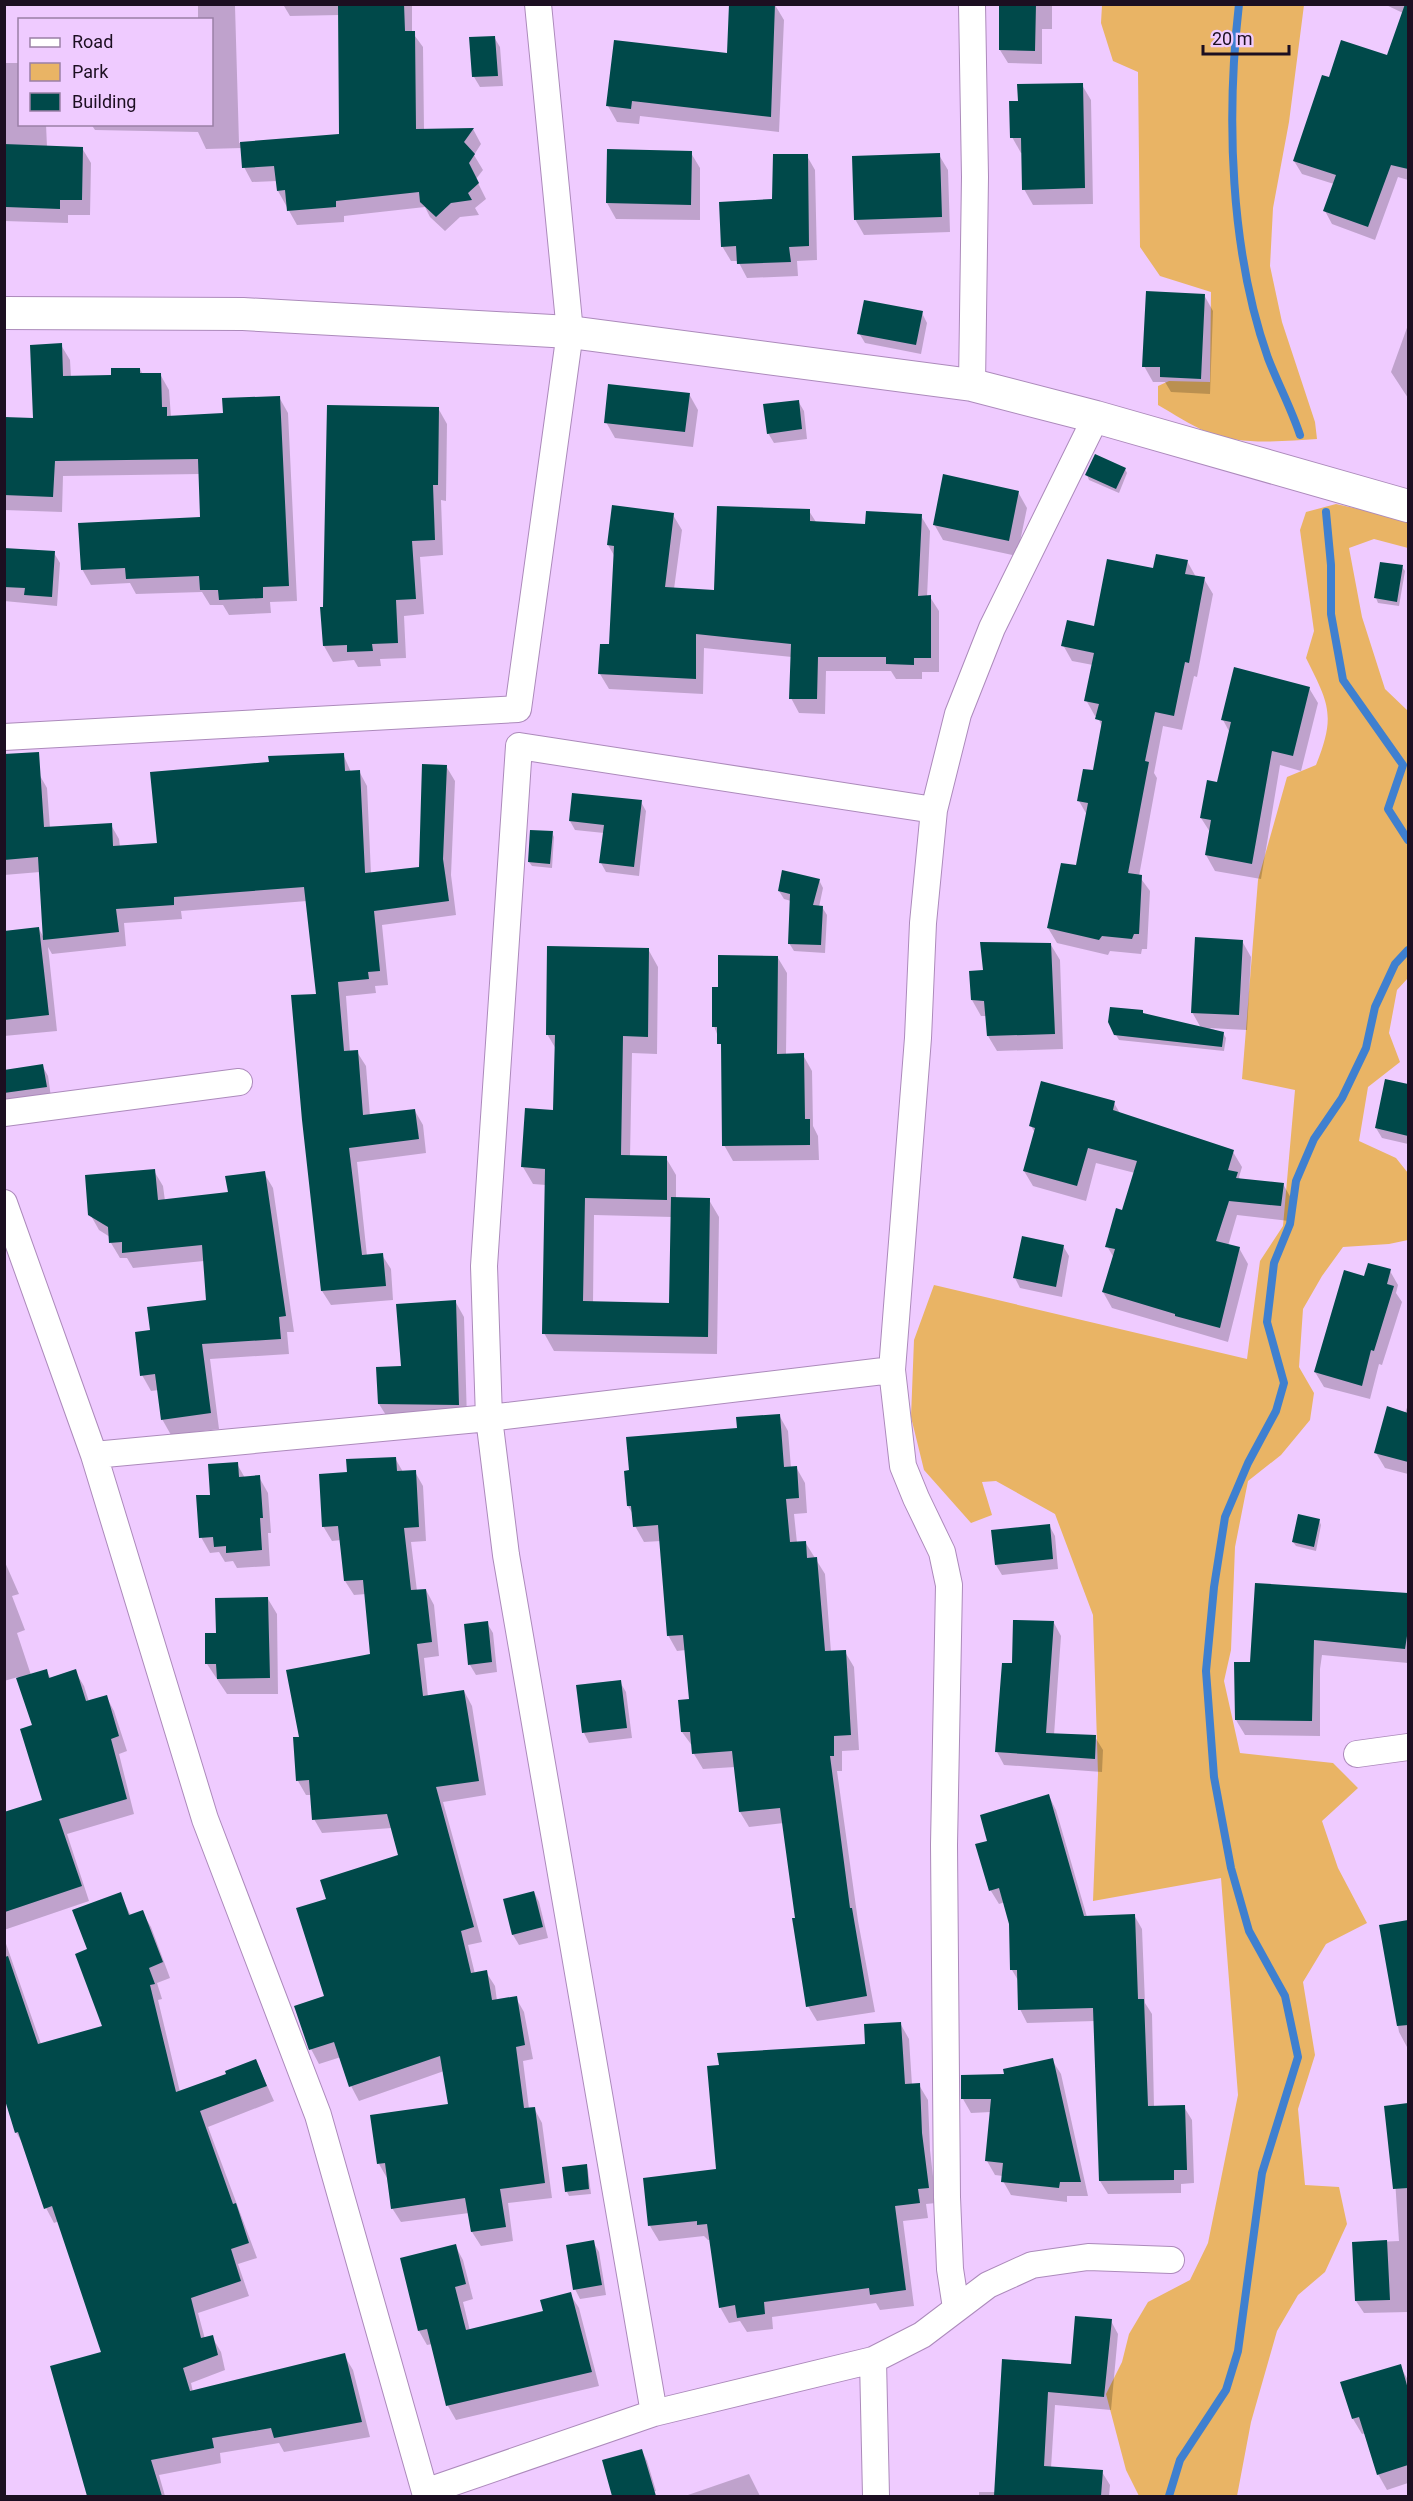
<svg xmlns="http://www.w3.org/2000/svg" width="1413" height="2501" font-family="Roboto,sans-serif">
<style>
.green{fill:#e9b465}
.shadow{fill:#0003;fill-rule:evenodd}
.lines{fill:none;stroke-linecap:round;stroke-linejoin:round}
.stream{stroke:#3f80d0;stroke-width:8}
.building{fill:#00494a}
.minor-casing{stroke:#ac8abb;stroke-width:28}
.tertiary-casing{stroke:#ac8abb;stroke-width:34}
.minor{stroke:#fff;stroke-width:26}
.tertiary{stroke:#fff;stroke-width:32}
</style>
<rect width="100%" height="100%" fill="#efcbff"/>
<path class="green" d="M1102,5H1304L1289,122L1273,208L1270,266L1282,322L1315,422L1317,439C1282,441 1241,446 1207,432C1190,425 1174,414 1158,405V386L1169,381L1210,382L1211,292L1160,276L1140,247L1138,72L1113,61L1101,23Z
M1336,504L1408,520V548L1374,539L1349,548L1362,617L1385,689L1408,711V978L1397,990L1389,1033L1400,1062L1368,1087L1359,1141L1396,1158L1408,1173V1240L1389,1244L1343,1247L1322,1276L1303,1309L1299,1367L1314,1393L1310,1420L1281,1455L1248,1481L1235,1547L1231,1650L1224,1681L1240,1753L1333,1763L1358,1788L1322,1821L1338,1868L1367,1923L1326,1944L1303,1982L1315,2055L1298,2109L1305,2185L1339,2187L1347,2224L1325,2272L1298,2295L1277,2331L1251,2422L1237,2496H1139L1126,2470L1106,2394L1122,2362L1129,2334L1148,2302L1190,2280L1208,2243L1238,2095L1221,1878L1093,1901L1098,1774L1093,1615L1055,1514L996,1481L982,1482L992,1515L971,1523L924,1470L911,1417L914,1340L934,1285L1247,1359L1260,1261L1283,1226L1295,1090L1242,1079L1258,880L1287,777L1316,765C1336,715 1329,704 1306,658L1314,631L1300,530L1306,512Z"/>
<path class="shadow" d="M198,4H412V32L423,47L424,130L473,129L481,144L474,155L483,170L476,179L486,199L475,208L479,215L460,217L445,231L430,217L425,207L344,216V222L297,225L278,191L277,181L252,182L244,167L242,148L206,149L198,132L95,130L91,124H212V20H198ZM235,6H284L290,16L340,15L341,135L239,143Z
M1001,4H1052V29H1042V64L1008,63L1000,50Z
M1384,4H1408V180L1398,177L1375,240L1332,224L1325,211L1334,184L1302,174L1294,161L1329,79L1388,57L1403,13Z
M775,5L784,20L779,132L640,116L639,124L617,122L608,106L729,55Z
M494,37L500,47L503,86L480,87L474,77Z
M4,63H20V124H46L47,147L82,148L91,163L90,215H68V223L4,221Z
M1082,85L1091,100L1093,204L1033,205L1024,189L1023,153H1021L1012,137L1019,102Z
M608,151L691,153L700,168V220L616,219L607,203Z
M939,155L948,170L950,232L864,235L855,219Z
M807,156L815,170L817,260L797,261L798,276L747,278L738,261H731L722,246L774,201Z
M1204,295L1213,311L1210,394L1171,392L1165,382H1153L1144,366Z
M922,313L927,323L921,354L865,343L859,333Z
M1408,325V398L1391,372Z
M61,345L70,360L71,377H113L140,369L143,375L160,374L169,390L171,417L225,415L279,397L288,413L297,601L270,602L271,613L229,615L223,605H210L202,592L136,594L130,583L91,585L82,569L201,519L200,474L63,476L62,512L4,510V419L34,420Z
M689,394L698,410L693,447L615,438L606,422Z
M798,401L804,411L807,439L774,443L768,433Z
M438,408L447,424L446,501L441,500L443,555L420,557L424,614L404,616L406,658L380,659L381,666L358,667L354,660L333,662L324,646L325,608Z
M1125,469L1127,473L1119,493L1089,480L1087,475Z
M1018,492L1027,508L1017,556L943,540L934,524Z
M809,511L816,522L867,525L921,516L930,531L927,597H930L939,611V672H922V679H896L891,671H826L825,714L799,713L791,698L792,657L704,648L703,694L609,689L600,674L610,646L615,557L608,545L673,515L682,530L674,589L716,592Z
M4,550L54,553L60,563L57,606L4,601Z
M1187,561L1196,577L1204,579L1213,594L1197,677L1194,676L1182,730L1163,726L1154,773L1157,778L1139,876L1150,891L1147,949H1142L1141,954L1110,951L1108,955L1057,943L1048,928L1077,867L1087,815L1079,801L1094,772L1102,728L1098,716H1095L1086,700L1093,665L1072,661L1063,645L1095,628L1155,569Z
M1402,567L1405,571L1399,606L1378,603L1376,598Z
M1309,688L1318,703L1301,771L1280,765L1261,879L1215,871L1206,855L1210,832L1201,818L1218,783L1230,733L1223,720Z
M343,754L351,772L359,771L367,786L371,874L420,868L446,766L455,781L451,875L456,915L382,925L388,985L375,986L376,993L346,996L350,1052H357L366,1066L370,1116L415,1111L423,1125L426,1153L357,1162L367,1256L382,1255L391,1269L393,1300L331,1305L322,1291L317,995L307,901L181,911L182,919L124,923L126,946L52,954L48,947L57,1031L4,1036V932L39,929L44,938L40,872L4,875V777L39,774L47,788L50,828L111,825L119,839L120,847L159,845L270,763Z
M641,802L646,811L639,876L606,872L601,863L604,833L575,830L570,821Z
M552,833L554,837L552,868L532,866L529,862Z
M819,880L823,888L819,907H822L827,915L825,953L794,951L789,943L791,901L784,899L779,891Z
M1242,941L1251,957L1247,1030L1209,1028L1223,1033L1226,1038L1224,1051L1119,1040L1116,1035L1142,1011L1144,1015L1201,1028L1192,1012Z
M1051,945L1060,960L1063,1049L997,1051L988,1036L987,1016H981L972,1000L985,971Z
M648,949L658,967L657,1054L632,1053L630,1157L666,1158L676,1175V1199L709,1200L719,1217L717,1354L554,1351L544,1333L546,1185L533,1184L523,1167L555,1111L556,1049L547,1034ZM594,1215L672,1217L671,1305L593,1303Z
M778,958L787,973L786,1055H803L812,1071L813,1126L818,1136L819,1160L733,1161L724,1145L723,1050L714,1026L719,988Z
M42,1065L48,1076L51,1097L4,1104V1071Z
M1386,1081L1408,1086V1144L1382,1138L1376,1128Z
M1114,1103L1121,1115L1233,1152L1242,1167L1239,1177L1240,1180L1283,1184L1292,1200L1289,1221L1237,1215L1228,1246L1239,1248L1248,1264L1228,1342L1112,1308L1103,1292L1114,1258L1107,1246L1123,1212L1135,1173L1096,1163L1086,1201L1033,1186L1024,1171L1035,1133L1031,1126Z
M154,1171L163,1186L165,1201L229,1193L264,1173L273,1188L294,1332H287L289,1354L210,1359L219,1429L171,1435L162,1419L159,1390L151,1391L142,1375L152,1331L207,1301L204,1261L133,1268L127,1258H120L111,1243L110,1237L99,1230L90,1214Z
M1063,1246L1069,1256L1062,1297L1020,1288L1015,1278Z
M1390,1271L1398,1285L1396,1293L1402,1302L1382,1365L1379,1364L1370,1399L1324,1387L1315,1372L1365,1278Z
M455,1301L464,1317L467,1420H389L379,1404L402,1367Z
M1408,1405V1474L1385,1468L1376,1453L1405,1413Z
M779,1415L788,1431L791,1468L796,1467L805,1483L807,1513L794,1514L797,1543L805,1542L825,1574L831,1652H845L854,1667L859,1750L842,1751V1771H837L858,1921L875,2012L817,2021L808,2006L784,1823L749,1827L740,1812L735,1767L703,1769L694,1754L693,1747L682,1732L691,1701L686,1650L677,1651L668,1635L661,1541L644,1542L635,1526L634,1516L628,1506L739,1430Z
M395,1458L403,1472H415L423,1486L426,1541L411,1542L417,1591L426,1590L434,1605L439,1656L424,1658L428,1697L464,1691L472,1706L486,1795L443,1802L482,1942L468,1945L475,1974L486,1972L495,1986L497,2001L516,1998L524,2012L533,2059L523,2061L529,2109L534,2108L542,2123L552,2198L508,2203L513,2241L481,2246L472,2232L469,2213L401,2222L392,2208L387,2178L379,2164L450,2105L444,2071L359,2101L351,2086L341,2057L319,2064L311,2049L326,1997L328,1899L400,1856L392,1828L322,1833L314,1819L312,1795H306L298,1781L301,1738L372,1656L366,1594L354,1595L345,1581L341,1540L332,1541L323,1526L349,1474Z
M237,1464L245,1478L259,1477L268,1493L271,1533H268L270,1566L237,1568L233,1561L225,1562L219,1552L210,1553L201,1537L211,1496Z
M1319,1520L1321,1525L1316,1551L1296,1546L1293,1542Z
M1049,1525L1055,1536L1058,1569L1002,1575L996,1565Z
M4,1560L19,1594L12,1596L25,1630L17,1633L31,1675L46,1670L51,1679L75,1671L84,1686L89,1702L106,1696L114,1711L127,1751L119,1754L134,1814L67,1834L89,1901L4,1930V1814L44,1801L34,1726L18,1677L4,1681Z
M1257,1584L1408,1595V1663L1322,1655L1320,1669V1736L1245,1735L1236,1720L1252,1663Z
M268,1599L277,1614L278,1694H227L207,1664L206,1635L217,1634Z
M487,1623L493,1633L497,1672L476,1675L470,1665Z
M1054,1623L1061,1636L1054,1735L1095,1737L1103,1750L1102,1772L1004,1765L997,1752L1014,1665Z
M620,1682L626,1692L632,1738L589,1743L584,1733Z
M1049,1796L1056,1810L1087,1917L1134,1915L1142,1929L1145,2003L1152,2014L1154,2107H1184L1192,2120L1194,2183L1181,2184V2193L1108,2194L1100,2181L1095,2021L1027,2023L1020,2009L1019,1982L1012,1970L1011,1923L1005,1902L999,1904L991,1891L977,1845L989,1842Z
M534,1892L539,1902L548,1938L519,1945L513,1935L505,1900Z
M120,1894L131,1916L142,1912L151,1927L170,1978L157,1983L162,1999L158,2000L180,2092L228,2075L256,2061L274,2101L208,2127L257,2258L238,2264L249,2296L198,2313L205,2339L212,2337L221,2352L225,2370L191,2383L193,2392L344,2355L353,2370L370,2437L284,2452L279,2443L220,2453L221,2463L159,2475L165,2496H88L52,2367L102,2353L59,2221L54,2223L46,2208L25,2148L16,2132L4,2091V1938L41,2044L104,2027L89,1950Z
M1408,1921V2047H1407L1399,2032L1380,1926Z
M900,2023L909,2039L912,2085H919L928,2100L930,2150L936,2203L926,2204L928,2218L903,2221L914,2306L880,2310L876,2303L772,2317L773,2329L747,2332L740,2321L729,2323L720,2307L711,2240H708L704,2236L659,2241L650,2226L867,2046Z
M1052,2060L1061,2074L1088,2196H1067V2202L1011,2195L1003,2181V2176L995,2175L987,2161L991,2112L971,2113L963,2099L1006,2075Z
M1408,2105V2312L1364,2313L1356,2301L1353,2243L1399,2241L1394,2164L1385,2107Z
M586,2165L588,2170L591,2194L569,2196L567,2192Z
M593,2242L599,2252L606,2295L580,2299L575,2289Z
M455,2245L463,2260L473,2299L463,2302L470,2331L544,2312L570,2294L579,2308L599,2386L456,2420L448,2406L432,2344L427,2345L419,2331Z
M1111,2321L1118,2334L1111,2410L1055,2405L1051,2468L1102,2472L1110,2485L1109,2496H979V2492H996L1004,2361L1072,2366Z
M1400,2366L1408,2380V2483L1387,2490L1378,2474L1366,2433L1362,2434L1353,2419Z
M642,2451L647,2461L656,2491L637,2496H615L612,2492Z
M749,2474L760,2496H685Z"/>
<g class="lines">
<path class="stream" d="M1239,4C1226,117 1230,251 1268,358C1278,384 1291,408 1300,435
M1326,512L1331,565V614L1343,680L1403,765L1388,809L1408,840
M1169,2496L1180,2460L1226,2390L1238,2351L1262,2173L1298,2057L1285,1996L1249,1931L1231,1868L1214,1777L1206,1671L1214,1587L1225,1517L1248,1463L1276,1411L1284,1383L1267,1322L1274,1263L1290,1224L1296,1181L1314,1139L1342,1098L1366,1048L1375,1007L1395,964L1408,950"/>
</g>
<path class="building" d="M338,4H404L405,31H415L416,129L474,128L464,142L475,154L469,163L479,183L468,193L472,200L451,203L436,217L420,202L419,192L336,201V207L287,211L285,190L277,191L274,166L242,168L240,142L339,134Z
M729,4H775L771,117L632,101L631,109L606,106L614,40L727,53Z
M999,4H1036L1035,51L999,50Z
M1405,4L1408,5V169L1391,165L1368,227L1323,211L1336,175L1293,161L1322,75L1329,77L1341,40L1387,55Z
M495,36L498,76L472,77L469,37Z
M1083,83L1085,188L1022,190L1021,138H1010L1009,101H1018L1017,84Z
M4,144L83,147L82,200H60V209L6,207Z
M607,149L692,151L691,205L606,203Z
M940,153L942,217L854,220L852,156Z
M773,154H808L809,246L789,247L791,262L737,264L736,246L721,247L719,202L772,199Z
M1146,291L1205,294L1201,379L1160,377V367H1142Z
M864,300L923,311L916,345L857,334Z
M62,343L63,376L111,375V368H140V373H161L162,407H167V416L223,413L222,398L280,396L289,586L263,587V598L219,600L218,590H200L199,576L126,579L125,568L81,570L78,523L200,517L198,459L55,461L53,497L4,495V417L33,418L30,345Z
M608,384L690,393L685,432L604,423Z
M799,400L802,429L767,434L763,404Z
M327,405L439,407L438,485H433L435,540L412,541L416,599L396,600L398,643L372,644L373,651L347,652V645L323,646L320,607H323Z
M1095,454L1126,468L1116,489L1085,475Z
M943,474L1019,491L1009,541L933,525Z
M612,505L674,513L665,587L714,590L717,506L810,509V521L865,524L866,511L922,514L918,596L931,595V658H914V665L886,664V657H818L817,699H789L791,644L696,634V679L598,674L600,644H609L614,546L607,545Z
M4,548L55,551L52,597L24,595L25,588L4,587Z
M1156,554L1188,560L1185,574L1205,577L1189,663L1185,662L1174,716L1155,712L1145,761L1149,762L1128,873L1142,875L1139,934H1134L1132,939L1102,936L1099,940L1047,928L1061,863L1076,865L1088,803L1077,801L1083,769L1093,770L1102,721L1095,719L1099,704L1084,701L1094,653L1061,646L1067,620L1094,626L1107,559L1153,568Z
M1380,562L1403,565L1397,602L1374,598Z
M1234,667L1310,687L1293,756L1272,751L1252,864L1205,855L1211,820L1200,818L1207,780L1217,782L1231,722L1221,720Z
M39,752L44,827L112,823L113,846L157,843L150,772L269,762L268,756L344,753L345,771L360,770L365,873L419,867L422,764L447,765L443,859L449,901L374,911L380,971L368,972L369,979L338,982L344,1051L358,1050L363,1115L415,1109L419,1139L349,1148L362,1255L383,1253L386,1286L321,1291L302,1120L291,995L316,994L304,887L174,897V905L116,909L119,932L43,940L38,857L4,860V754Z
M572,793L642,800L634,867L599,863L604,825L569,821Z
M530,830L553,831L550,864L528,862Z
M782,870L820,879L813,905L823,906L821,945L788,944L790,894L778,891Z
M39,927L49,1015L4,1020V931Z
M1195,937L1243,940L1239,1015L1191,1013Z
M980,942L1051,943L1055,1034L987,1036L984,1001L971,1000L969,971L983,970Z
M547,946L649,948L648,1037L623,1036L621,1155L667,1156V1200L585,1198L583,1301L669,1303L671,1197L710,1198L708,1337L542,1334L545,1169L521,1167L525,1108L553,1110L555,1035H546Z
M718,955L778,956L777,1054L804,1053L805,1119H810V1145L722,1146L721,1044H717V1027H712V987H718Z
M1110,1007L1143,1010V1013L1224,1032L1222,1047L1114,1035L1108,1022Z
M43,1064L47,1087L4,1093V1070Z
M1385,1079L1408,1084V1136L1375,1128Z
M1041,1081L1115,1101L1113,1110L1234,1150L1228,1170L1238,1172L1236,1178L1284,1183L1281,1206L1229,1201L1216,1241L1240,1247L1220,1328L1175,1316V1314L1102,1292L1115,1249L1105,1247L1116,1208L1122,1210L1137,1161L1088,1148L1077,1186L1023,1171L1035,1128L1029,1126Z
M155,1169L158,1200L228,1192L225,1176L265,1171L286,1316L279,1317L281,1339L202,1344L211,1413L161,1420L155,1374L140,1376L135,1332L150,1330L147,1307L206,1300L202,1245L122,1253V1242L109,1243L108,1227L88,1215L85,1175Z
M1022,1236L1064,1245L1056,1287L1013,1278Z
M1368,1263L1391,1269L1387,1284L1394,1286L1374,1351L1371,1350L1362,1386L1314,1372L1344,1270L1364,1276Z
M456,1300L459,1405L378,1404L376,1367L401,1366L396,1304Z
M1387,1406L1408,1413V1462L1374,1453Z
M780,1414L784,1467L797,1466L799,1498L786,1499L790,1542L806,1541L807,1558L817,1557L825,1651L846,1650L851,1735L834,1736V1756H830L850,1908H852L867,1996L806,2007L792,1918H795L780,1808L739,1812L732,1751L692,1754L690,1732H681L678,1700L689,1699L683,1635L667,1636L658,1525L633,1527L631,1506H627L624,1471L629,1470L626,1437L737,1428L736,1417Z
M396,1457L397,1471L416,1470L419,1527L404,1528L411,1590L426,1589L432,1642L417,1644L423,1696L464,1690L479,1781L436,1787L474,1927L461,1931L471,1973L487,1970L492,2000L517,1996L525,2045L516,2047L524,2108L535,2107L545,2183L500,2189L506,2227L471,2232L465,2198L391,2209L385,2163L377,2164L370,2115L448,2104L440,2056L349,2087L334,2042L309,2050L294,2006L324,1996L296,1908L326,1899L320,1880L398,1855L387,1814L312,1820L309,1780L296,1781L293,1737H299L286,1670L370,1654L363,1580L344,1581L338,1526L322,1527L319,1474L347,1472L346,1459Z
M238,1462L239,1477L260,1475L263,1518H260L262,1550L226,1553V1546L214,1547L213,1537L199,1538L196,1495H210L208,1464Z
M1298,1514L1320,1519L1314,1547L1292,1542Z
M1050,1524L1053,1559L995,1565L991,1530Z
M1255,1583L1408,1593V1636H1407L1405,1649L1314,1640L1312,1721L1235,1720L1234,1662H1250Z
M268,1597L270,1678L217,1679L216,1664H205V1633H216L215,1598Z
M1013,1620L1054,1621L1046,1733L1096,1735L1095,1759L995,1752L1002,1663H1012Z
M488,1621L492,1662L468,1665L464,1624Z
M47,1669L49,1678L76,1669L86,1701L107,1695L119,1736L111,1739L127,1799L59,1819L82,1886L5,1912L4,1812L42,1800L20,1729L32,1725L16,1678Z
M621,1680L627,1728L582,1733L576,1685Z
M1049,1794L1084,1916L1135,1914L1138,1999H1144L1148,2106L1185,2105L1187,2170H1174V2180L1099,2181L1093,2008L1018,2010L1017,1970H1010L1009,1924L999,1888L989,1891L975,1844L987,1841L980,1815Z
M534,1891L543,1927L512,1935L503,1899Z
M121,1892L129,1915L143,1910L163,1962L149,1968L155,1984L150,1985L176,2092L226,2074L225,2071L256,2059L267,2086L200,2111L233,2204L236,2203L249,2243L231,2249L241,2281L191,2298L201,2338L213,2335L218,2355L183,2368L190,2391L345,2353L362,2422L274,2438L271,2428L212,2438L214,2448L151,2460L162,2496H87L50,2366L101,2352L52,2206L44,2209L18,2132L15,2133L4,2097L5,1957L8,1956L38,2044L102,2026L75,1954L87,1949L72,1910Z
M1408,1920V2025L1397,2026L1379,1925Z
M901,2022L905,2084L920,2083L922,2133L929,2188L918,2189L920,2203L895,2206L906,2290L870,2295L869,2288L764,2302L765,2314L737,2318L735,2305L719,2308L707,2224L697,2225V2221L648,2226L643,2178L716,2169L707,2066L719,2065L717,2053L865,2044L864,2024Z
M1053,2058L1081,2182H1060L1059,2188L1001,2182L1003,2163L985,2161L991,2099H961V2075L1004,2074L1003,2069Z
M1408,2103V2188L1393,2189L1384,2106Z
M587,2164L589,2189L565,2192L562,2167Z
M594,2240L602,2285L573,2290L566,2245Z
M1387,2240L1390,2300L1355,2301L1352,2242Z
M456,2244L466,2284L455,2287L466,2330L543,2311L540,2300L571,2292L592,2372L446,2406L427,2329L418,2331L400,2258Z
M1075,2316L1112,2319L1104,2397L1048,2392L1044,2466L1103,2470L1101,2496H994L1002,2359L1071,2364Z
M1401,2364L1408,2389V2465L1377,2475L1359,2417L1352,2419L1340,2382Z
M642,2449L656,2496H612L602,2460Z"/>
<g class="lines">
<defs>
<path id="minor" d="M972,4L975,177L972,385
M4,737L518,709L570,332L538,4
M4,1113L239,1082
M4,1203L94,1455L489,1418L484,1266L519,746L934,810
M94,1455L205,1819L318,2115L425,2492L654,2413L506,1555L489,1418L892,1370
M1357,1754L1408,1747
M956,2308L950,2269L947,2197L944,1845L949,1585L942,1552L916,1498L903,1466L892,1370L918,1038L923,923L934,810L958,714L992,628L1096,417
M873,2360L876,2496
M654,2413L873,2360L922,2335L988,2285L1032,2265L1088,2257L1171,2260"/>
<path id="tertiary" d="M4,313L243,314L570,332L972,385L1096,417L1408,506"/>
</defs>
<use href="#minor" class="minor-casing"/>
<use href="#tertiary" class="tertiary-casing"/>
<use href="#minor" class="minor"/>
<use href="#tertiary" class="tertiary"/>
</g>
<rect width="1413" height="2501" fill="none" stroke="#1c0f21" stroke-width="12"/>
<rect x="18" y="18" width="195" height="108" fill="#efcbff" stroke="#9b80a6" stroke-width="1.5"/>
<rect x="30" y="38" width="30" height="9" fill="#ffffff" stroke="#9b80a6" stroke-width="1.5"/>
<text x="72" y="48" font-size="18" fill="#1c0f21">Road</text>
<rect x="30" y="63" width="30" height="18" fill="#e9b465" stroke="#9b80a6" stroke-width="1.5"/>
<text x="72" y="78" font-size="18" fill="#1c0f21">Park</text>
<rect x="30" y="93" width="30" height="18" fill="#00494a" stroke="#9b80a6" stroke-width="1.5"/>
<text x="72" y="108" font-size="18" fill="#1c0f21">Building</text>
<path d="M1203 45v9h86v-9" fill="none" stroke="#1c0f21" stroke-width="3"/>
<text x="1212" y="45" font-size="18" fill="#1c0f21" stroke="#efcbff" stroke-width="4.5" paint-order="stroke">20 m</text>
</svg>
